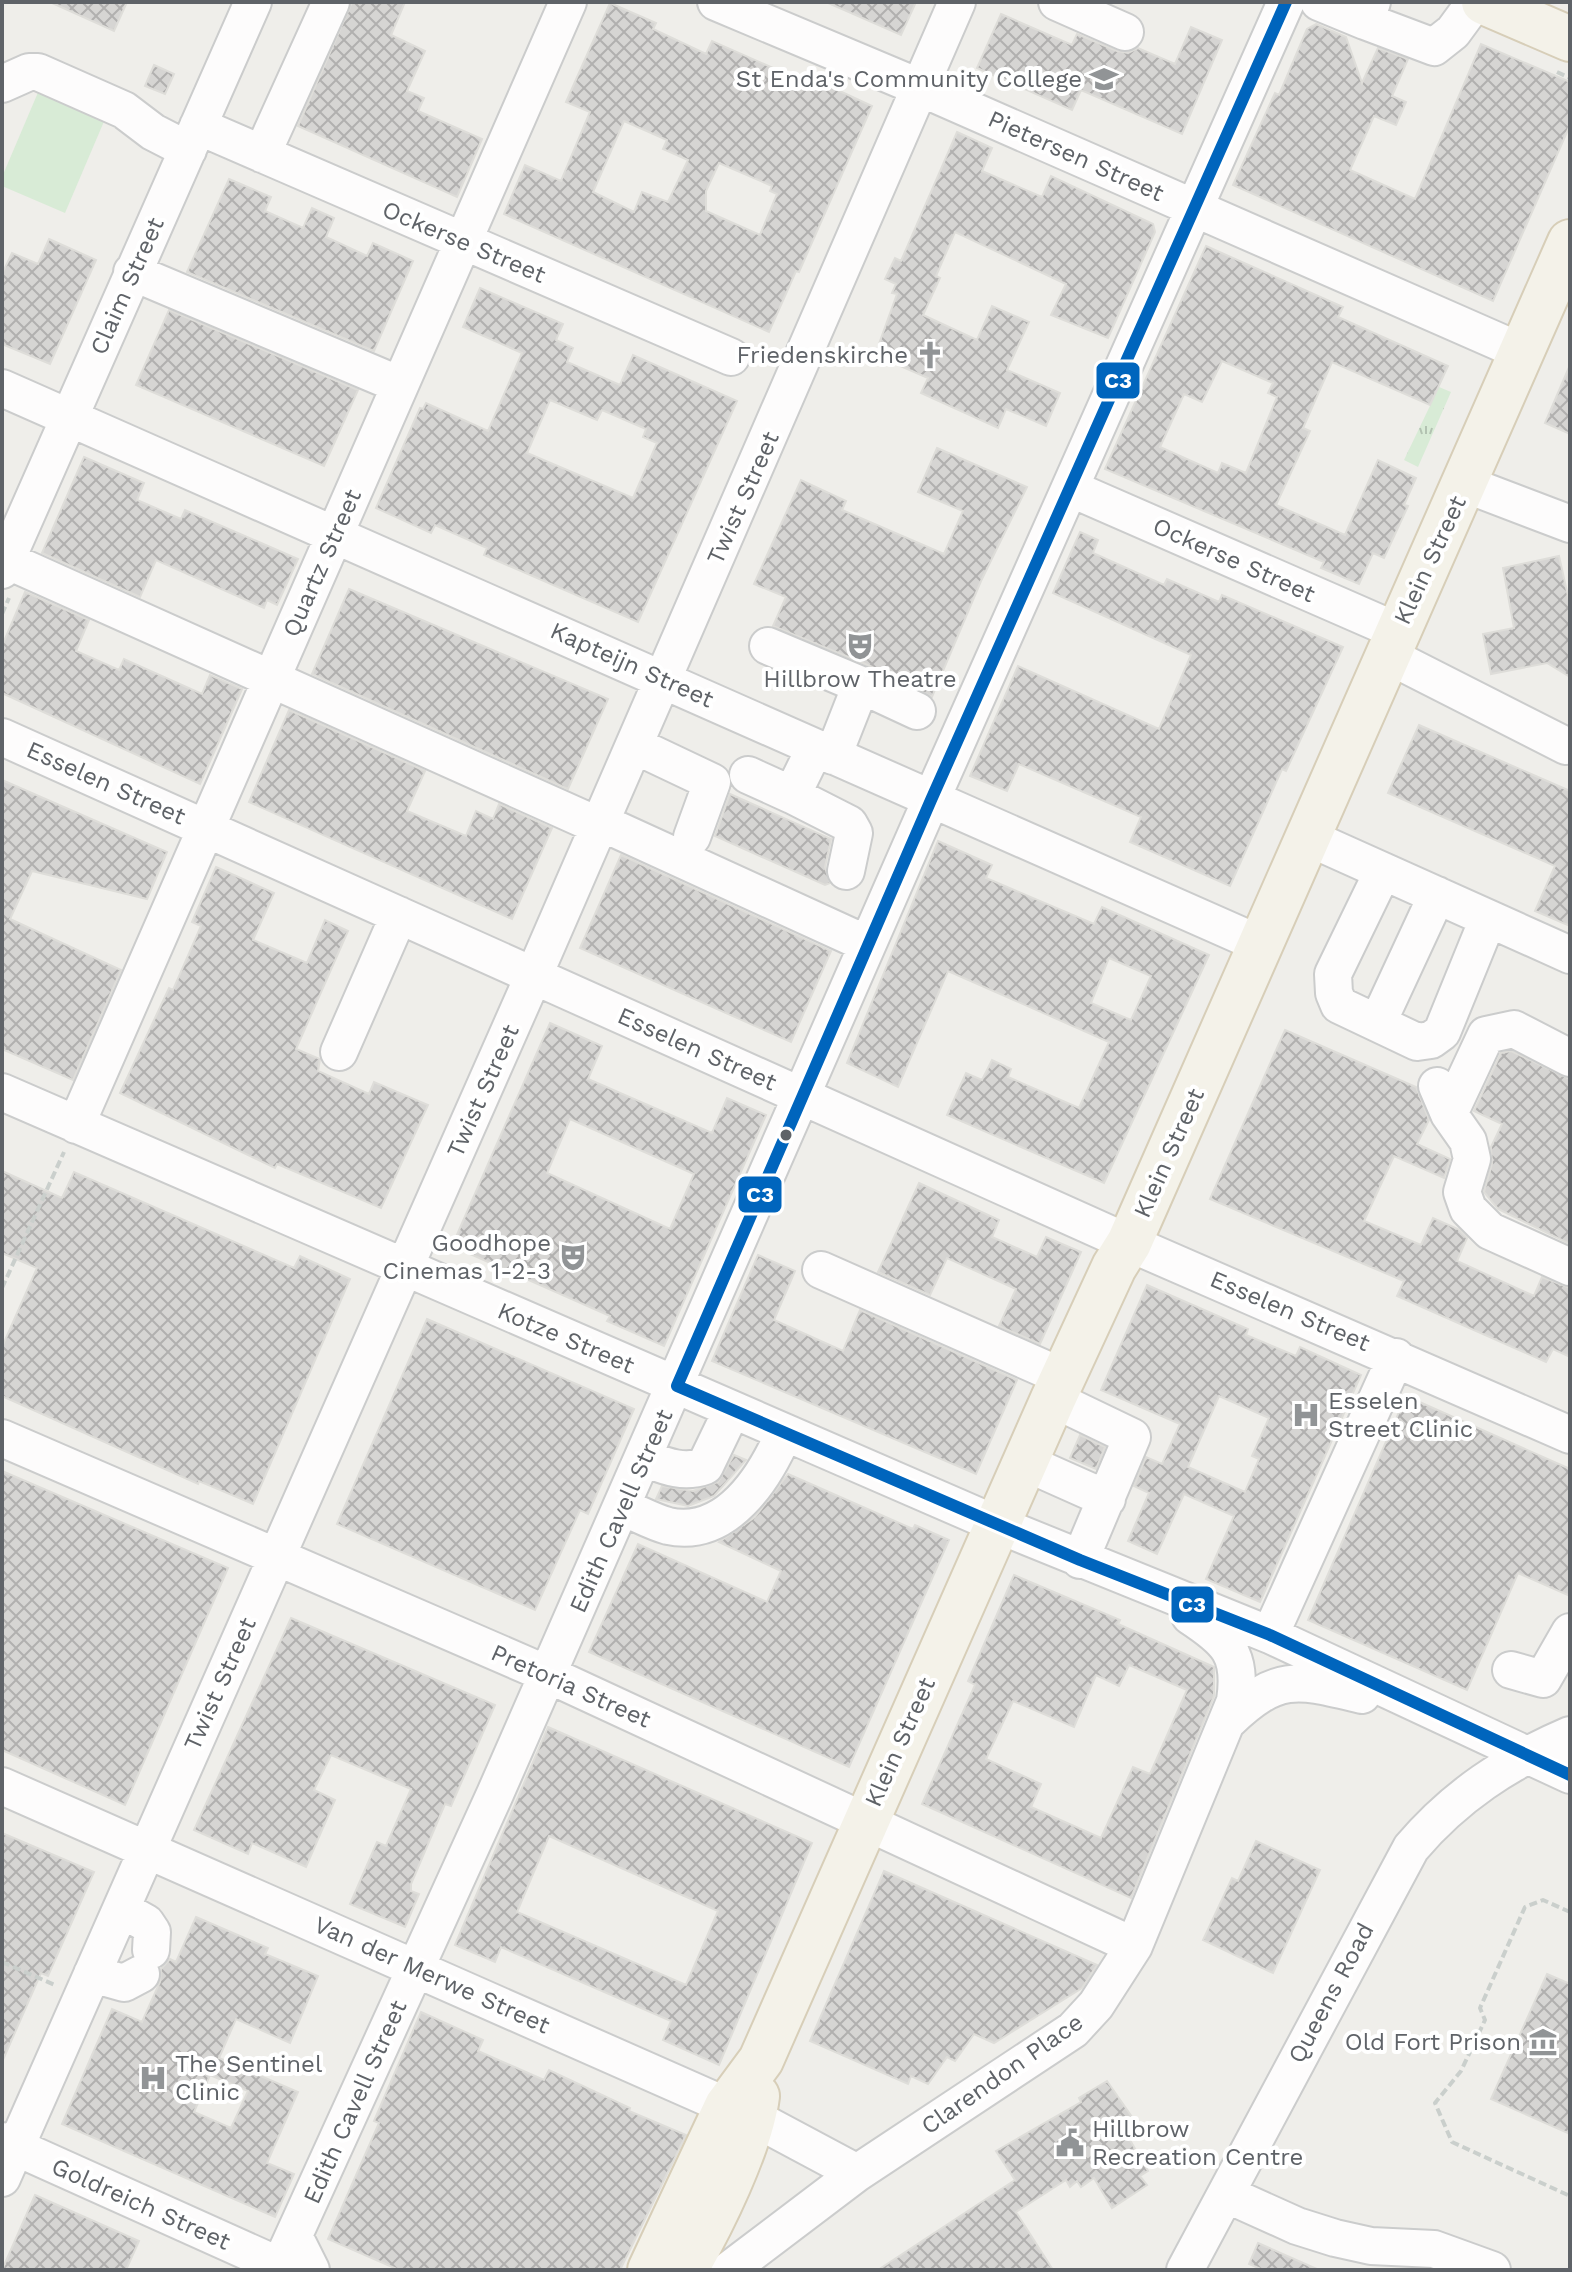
<svg xmlns="http://www.w3.org/2000/svg" width="1572" height="2272" font-family="'Work Sans',sans-serif">
<style>
.grass{fill:url(#grass-tufts)}
.pitch{fill:#d8ebd6}
.building{fill:url(#building-cross-hatch);stroke:#deddd9;stroke-width:2;fill-rule:evenodd}
.lines{fill:none;stroke-linecap:round;stroke-linejoin:round}
.minor-casing{stroke:#cbcccc;stroke-width:40}
.major-casing{stroke:#d7ceb8;stroke-width:48}
.path{stroke:#cacfcc;stroke-width:4;stroke-dasharray:8 4;stroke-linecap:butt}
.minor{stroke:#fdfcfc;stroke-width:36}
.major{stroke:#f4f2e9;stroke-width:44}
.bus-1-casing{stroke:#fff;stroke-width:18}
.bus-1{stroke:#0065bd;stroke-width:12}
.bus-dot{fill:#5f6368;stroke:#fff;stroke-width:3}
.labels{text-anchor:middle;dominant-baseline:central;stroke-width:8;stroke-linejoin:round;paint-order:stroke}
.poi-label{font-size:24px;fill:#5f6368;stroke:#fff;text-anchor:end}
.street-label{font-size:24px;fill:#5f6368;stroke:#fff}
.line-badge{stroke:#fff;stroke-width:3}
.badge-label{font-size:22px;text-anchor:middle;font-weight:bold;fill:#fff}
</style>
<defs>
<pattern id="grass-tufts" width="24" height="20" patternUnits="userSpaceOnUse" patternTransform="scale(2)"><rect width="24" height="20" fill="#d8ebd6"/><path d="M3 7l-1-3M5 7V3M7 7l1-3M15 17l-1-3M17 17v-4M19 17l1-3" fill="none" stroke="#b2c2b1"/></pattern>
<pattern id="building-cross-hatch" width="8" height="8" patternUnits="userSpaceOnUse" patternTransform="scale(2)"><rect width="8" height="8" fill="#d6d5d3"/><path d="M0 0l8 8M0 8l8-8" fill="none" stroke="#b1b0af"/></pattern>
</defs>
<rect width="100%" height="100%" fill="#efeeea"/>
<path class="grass" d="M1439,387L1451,392L1418,467L1404,460Z"/>
<path class="pitch" d="M45,76L111,105L65,213L2,186V177Z"/>
<path class="building" d="M50,2H127L114,31Z
M352,2H405L391,35L425,51L407,91L424,98L418,111L482,139L457,197L298,126Z
M826,2H916L901,35Z
M610,3L656,23L653,29L706,54L712,41L816,87L818,81L872,106L799,272L796,271L769,332L504,214L525,165L561,181L590,112L566,102ZM624,121L667,140L663,149L688,160L668,202L642,192L634,212L593,192ZM719,163L772,186L770,191L777,194L760,235L706,211V191Z
M1001,14L1072,45L1077,34L1117,51L1128,53L1138,48L1175,64L1191,27L1222,40L1182,134L1081,90L1072,110L977,68Z
M1316,24L1346,37L1362,83L1378,48L1408,59L1392,96L1406,102L1396,125L1374,116L1350,170L1415,199L1481,44L1570,82V125L1493,301L1233,185L1275,93L1279,95L1307,29Z
M154,65L174,74L165,94L145,86Z
M957,132L992,148L982,171L1042,197L1051,176L1153,224L1155,232L1108,338L1051,315L1066,284L955,232L936,276L940,278L923,315L977,340L992,306L1029,322L1007,370L1060,393L1046,426L1006,409L998,428L921,393L928,378L875,355L897,294L892,293L896,284L885,279L895,258L901,261Z
M229,179L271,197L265,211L303,228L312,208L334,218L326,237L367,256L373,243L413,261L374,351L187,272Z
M49,239L96,260L50,364L2,344V274L12,253L38,264Z
M1206,246L1343,307L1338,317L1448,366L1430,405L1332,362L1303,428L1310,431L1276,505L1345,535L1378,460L1416,478L1404,505L1408,506L1384,558L1373,553L1359,584L1321,568L1324,562L1105,469ZM1222,361L1273,383L1268,393L1277,397L1246,473L1222,463L1218,473L1160,447L1184,394L1202,402Z
M480,288L563,324L556,340L573,348L567,362L620,385L633,355L737,401L638,622L484,555L487,548L435,525L431,533L376,508L420,408L423,409L426,403L488,431L522,353L463,327ZM550,400L597,420L602,410L646,429L643,437L657,443L633,498L527,453Z
M169,310L358,390L324,466L136,385Z
M1570,365V434L1545,423Z
M937,448L1027,487L981,581L932,697L870,666L773,626L786,597L754,584L801,480L846,501L842,510L944,554L963,511L918,492Z
M84,457L144,483L137,500L181,519L185,510L298,559L277,605L267,600L264,608L156,560L140,597L42,553Z
M1080,532L1098,540L1093,553L1164,585L1167,579L1219,602L1222,595L1343,647L1286,771L1282,769L1230,886L1130,842L1141,817L1019,764L1007,791L970,776L1018,666L1159,729L1191,655L1053,593Z
M1559,556L1570,605V677L1547,663L1491,674L1483,634L1514,628L1503,568Z
M349,589L608,699L568,789L312,674Z
M25,592L89,620L76,651L119,670L124,659L202,694L210,675L242,689L200,784L2,693V646Z
M289,710L425,771L407,811L466,836L476,811L493,819L499,804L552,828L512,919L249,802Z
M1419,725L1570,791V926L1535,911L1555,866L1388,793Z
M2,780L167,852L147,899L32,871L10,919L121,970L73,1080L2,1049Z
M730,794L831,839L825,867L830,883L825,885L715,836Z
M938,841L992,865L986,878L1094,924L1102,907L1209,955L1104,1183L947,1115L966,1073L982,1080L992,1060L1011,1069L1008,1077L1079,1108L1109,1042L948,971L898,1087L847,1063ZM1109,958L1151,976L1131,1020L1091,1003Z
M621,855L831,951L791,1042L580,948Z
M216,867L274,893L253,940L307,963L325,920L348,931L296,1049L320,1059L318,1071L369,1094L374,1082L428,1105L381,1208L277,1164L275,1168L120,1093L169,988L173,990L201,926L192,922Z
M550,1023L602,1046L588,1079L712,1133L727,1098L766,1115L664,1346L607,1321L610,1316L452,1246ZM570,1119L694,1174L670,1229L547,1173Z
M1285,1030L1416,1087L1429,1120L1417,1144L1450,1159L1444,1178L1394,1156L1364,1221L1421,1245L1433,1218L1458,1229L1467,1238L1457,1261L1534,1296L1542,1277L1570,1288V1357L1553,1349L1546,1362L1397,1296L1404,1281L1210,1199Z
M1511,1051L1570,1079V1244L1498,1209L1484,1192L1492,1164L1491,1147L1502,1124L1474,1111L1501,1053Z
M2,1171L62,1198L74,1172L294,1268L300,1256L350,1279L253,1504L199,1481L198,1484L2,1396V1347L37,1268L2,1253Z
M919,1183L999,1220L992,1237L1037,1257L1046,1237L1081,1252L1040,1344L999,1326L1016,1289L947,1258L930,1295L878,1272Z
M758,1255L795,1271L774,1320L843,1351L860,1310L1017,1380L976,1474L712,1361Z
M1147,1285L1248,1329L1246,1335L1296,1356L1300,1347L1361,1375L1260,1602L1206,1579L1234,1516L1184,1494L1157,1554L1128,1541L1149,1493L1134,1486L1146,1457L1162,1464L1180,1424L1101,1390ZM1219,1396L1269,1418L1252,1456L1259,1459L1245,1492L1188,1467Z
M427,1319L634,1409L588,1514L580,1510L535,1610L337,1524Z
M1406,1396L1570,1469V1596L1518,1573L1467,1690L1308,1620Z
M1080,1435L1105,1447L1096,1469L1070,1458Z
M734,1455L746,1460L714,1496L688,1506L656,1499L662,1486L693,1491L718,1482Z
M2,1471L228,1568L125,1805L2,1750Z
M788,1474L913,1529L915,1525L949,1540L849,1767L589,1652L638,1544L767,1602L781,1571L719,1542L755,1517Z
M1014,1575L1120,1620L1118,1624L1214,1667V1696L1131,1898L922,1804L975,1685L968,1681ZM1129,1665L1187,1690L1150,1774L1133,1767L1101,1838L1031,1807L1041,1784L986,1759L1013,1701L1074,1727L1096,1675L1119,1686Z
M291,1618L495,1705L451,1806L445,1804L411,1884V1891L419,1894L405,1927L350,1904L377,1842L386,1846L411,1789L331,1755L314,1790L335,1800L306,1867L252,1843L248,1854L194,1830Z
M548,1727L812,1843L719,2065L663,2040L671,2021L501,1947L495,1962L455,1945ZM549,1836L718,1911L686,1985L517,1912Z
M2,1833L94,1872L48,1976L41,1973L2,2062Z
M1256,1841L1320,1870L1273,1973L1203,1940L1232,1878L1238,1881Z
M884,1871L1097,1965L1082,1988L994,2043L974,2034L955,2061L947,2057L928,2084L911,2076L908,2084L810,2041Z
M196,1917L268,1948L265,1954L318,1976L290,2043L236,2019L219,2058L298,2092L267,2163L294,2174L275,2217L62,2124L112,2009L142,2022L160,1982L161,1969L170,1959L176,1962ZM210,2075L248,2091L231,2128L194,2112Z
M1547,1974L1570,1984V2134L1491,2099Z
M421,2012L483,2040L478,2051L544,2080L549,2070L630,2108L629,2111L686,2135L620,2270H399L328,2239L379,2123L374,2121Z
M1107,2081L1139,2127L1127,2135L1148,2171L1140,2176L1147,2185L1112,2208L1094,2178L1081,2187L1077,2181L1070,2187L1066,2180L1016,2212L1053,2270H878L1015,2180L996,2151L1081,2102L1079,2098Z
M35,2195L139,2241L126,2270H2Z
M1258,2243L1319,2270H1263L1249,2264Z"/>
<g class="lines">
<defs>
<path id="minor" d="M716,2L921,88L1522,352
M1057,2L1125,32
M1319,2L1365,21
M1372,2L1365,21L1434,47L1453,32L1475,2
M2,84L29,72H38L124,110L153,132L188,150
M198,126L731,357
M262,154L331,2
M132,272L400,385
M2,388L1260,944
M1465,484L1570,524
M1072,489L1397,631
M6,560L599,826
M2,570L253,2
M768,646L861,685L833,756
M1387,655L1566,746
M861,685L917,711
M2,737L1129,1243L1570,1435
M634,745L712,782L692,837
M815,748L792,795L849,824L854,833L846,871
M748,775L792,795
M600,822L867,944
M1307,837L1570,955
M1383,871L1333,974L1334,993L1339,1005L1417,1042L1431,1040L1442,1032L1488,919
M1378,1022L1437,895
M339,1052L399,915
M1437,1086L1449,1114L1468,1141L1472,1159L1462,1192L1468,1209L1490,1231L1570,1267
M2,1092L996,1524L1270,1635L1570,1775
M1449,1114L1486,1035L1514,1029L1570,1058
M76,1125L568,2
M821,1270L1063,1377
M1053,1399L1132,1437L1080,1560
M2,1438L547,1674L1134,1946
M644,1458C665,1466 683,1474 705,1466L732,1410
M1024,1462L1107,1499
M622,1507C637,1513 653,1522 668,1526C727,1539 765,1477 784,1433
M1270,1635L1396,1357
M1511,1670L1543,1679L1570,1632
M1229,1720C1279,1672 1299,1680 1362,1695
M2,1786L754,2118L857,2173
M121,1909L146,1923L152,1932L151,1950
M92,1974L124,1983L141,1974
M2,2141L280,2266
M2,2178L534,975L957,2
M1226,2194L1297,2226L1335,2238L1371,2246L1434,2249L1492,2270
M294,2236L311,2270
M278,2270L495,1794L931,800L1286,2
M729,2270L857,2173L1073,2030L1096,2005L1134,1946L1235,1701C1242,1654 1228,1641 1190,1616
M1185,2270L1411,1848C1455,1796 1507,1762 1570,1735"/>
<path id="major" d="M1484,2L1570,39
M650,2270L727,2106L761,2060L1053,1399L1114,1267L1129,1243L1570,242
M685,2270C711,2226 751,2145 757,2096"/>
</defs>
<use href="#minor" class="minor-casing"/>
<use href="#major" class="major-casing"/>
<path class="path" d="M1557,72L1570,78
M2,614L9,598
M2,1288L64,1152
M1570,1912L1543,1900L1525,1907L1480,2008L1485,2020L1461,2071L1435,2103L1452,2142L1570,2196
M2,1962L55,1985"/>
<use href="#minor" class="minor"/>
<use href="#major" class="major"/>
<defs>
<path id="bus-1" d="M1286,2L931,800L677,1386L1080,1560L1270,1635L1570,1775"/>
</defs>
<use href="#bus-1" class="bus-1-casing"/>
<use href="#bus-1" class="bus-1"/>
</g>
<defs>
<symbol id="school-bare" viewBox="-9 -9 18 18"><path d="M0-5L7-2L0 1L-7-2ZM-4 1L0 2.5L4 1V4Q0 6-4 4Z" fill="#919496" stroke="#fff" stroke-width="2.5" paint-order="stroke"/></symbol>
<symbol id="church-bare" viewBox="-9 -9 18 18"><path d="M-1.2-6h2.4v3.5h3.3v2.4h-3.3V6h-2.4V-.1h-3.3v-2.4h3.3Z" fill="#919496" stroke="#fff" stroke-width="2.5" paint-order="stroke"/></symbol>
<symbol id="theatre-bare" viewBox="-9 -9 18 18"><path d="M-5-5.5Q0-4 5-5.5V0Q5 5 0 6Q-5 5-5 0ZM-3.3-2.5H-1v1.5H-3.3ZM1-2.5H3.3v1.5H1ZM-2.8 1Q0 5.5 2.8 1Z" fill="#919496" stroke="#fff" stroke-width="2.5" paint-order="stroke"/></symbol>
<symbol id="hospital-bare" viewBox="-9 -9 18 18"><path d="M-5-5h3v3.5h4V-5h3V5h-3V1.5h-4V5h-3Z" fill="#919496" stroke="#fff" stroke-width="2.5" paint-order="stroke"/></symbol>
<symbol id="museum-bare" viewBox="-9 -9 18 18"><path d="M0-6L6-3V-2H-6V-3ZM-5-1h2V3h-2ZM-1-1h2V3h-2ZM3-1h2V3H3ZM-6 4H6V6H-6Z" fill="#919496" stroke="#fff" stroke-width="2.5" paint-order="stroke"/></symbol>
<symbol id="civic-bare" viewBox="-9 -9 18 18"><path d="M-.6-6.5H3V-4.5H.6V-3L4-1V1h2V6H-6V1h2V-1L-.6-3ZM-1.2 2.5V6h2.4V2.5Z" fill="#919496" stroke="#fff" stroke-width="2.5" paint-order="stroke"/></symbol>
</defs>
<g fill-rule="evenodd">
<use href="#school-bare" x="1084" y="59" width="40" height="40"/>
<use href="#church-bare" x="910" y="335" width="40" height="40"/>
<use href="#theatre-bare" x="840" y="626" width="40" height="40"/>
<use href="#theatre-bare" x="553" y="1237" width="40" height="40"/>
<use href="#hospital-bare" x="1286" y="1395" width="40" height="40"/>
<use href="#museum-bare" x="1523" y="2022" width="40" height="40"/>
<use href="#hospital-bare" x="133" y="2058" width="40" height="40"/>
<use href="#civic-bare" x="1050" y="2123" width="40" height="40"/>
</g>
<circle class="bus-dot" cx="786" cy="1135" r="7"/>
<g class="labels">
<g class="poi-label">
<text x="1082" y="79">St Enda's Community College</text>
<text x="908" y="355">Friedenskirche</text>
<text x="860" y="679" text-anchor="middle">Hillbrow Theatre</text>
<text x="551" y="1243">Goodhope<tspan x="551" dy="28">Cinemas 1-2-3</tspan></text>
<text x="1328" y="1401" text-anchor="start">Esselen<tspan x="1328" dy="28">Street Clinic</tspan></text>
<text x="1521" y="2042">Old Fort Prison</text>
<text x="175" y="2064" text-anchor="start">The Sentinel<tspan x="175" dy="28">Clinic</tspan></text>
<text x="1092" y="2129" text-anchor="start">Hillbrow<tspan x="1092" dy="28">Recreation Centre</tspan></text>
</g>
<g class="street-label">
<text transform="translate(1076 156) rotate(24)">Pietersen Street</text>
<text transform="translate(464 242) rotate(23)">Ockerse Street</text>
<text transform="translate(127 286) rotate(-66)">Claim Street</text>
<text transform="translate(743 498) rotate(-66)">Twist Street</text>
<text transform="translate(1234 560) rotate(24)">Ockerse Street</text>
<text transform="translate(1430 560) rotate(-65)">Klein Street</text>
<text transform="translate(322 563) rotate(-66)">Quartz Street</text>
<text transform="translate(632 665) rotate(24)">Kapteijn Street</text>
<text transform="translate(106 783) rotate(24)">Esselen Street</text>
<text transform="translate(697 1049) rotate(24)">Esselen Street</text>
<text transform="translate(483 1091) rotate(-66)">Twist Street</text>
<text transform="translate(1169 1153) rotate(-66)">Klein Street</text>
<text transform="translate(1290 1311) rotate(23)">Esselen Street</text>
<text transform="translate(566 1338) rotate(23)">Kotze Street</text>
<text transform="translate(621 1511) rotate(-66)">Edith Cavell Street</text>
<text transform="translate(220 1684) rotate(-66)">Twist Street</text>
<text transform="translate(571 1686) rotate(24)">Pretoria Street</text>
<text transform="translate(900 1742) rotate(-66)">Klein Street</text>
<text transform="translate(432 1975) rotate(24)">Van der Merwe Street</text>
<text transform="translate(1331 1993) rotate(-62)">Queens Road</text>
<text transform="translate(1002 2074) rotate(-35)">Clarendon Place</text>
<text transform="translate(355 2102) rotate(-66)">Edith Cavell Street</text>
<text transform="translate(141 2204) rotate(24)">Goldreich Street</text>
</g>
</g>
<g class="line-badge">
<rect x="1095" y="361" width="46" height="39" rx="8" fill="#0065bd"/>
<rect x="737" y="1175" width="46" height="39" rx="8" fill="#0065bd"/>
<rect x="1170" y="1585" width="45" height="39" rx="8" fill="#0065bd"/>
</g>
<g class="badge-label">
<text x="1118" y="388">C3</text>
<text x="760" y="1202">C3</text>
<text x="1192" y="1612">C3</text>
</g>
<rect width="1572" height="2272" fill="none" stroke="#5f6368" stroke-width="8"/>
</svg>
